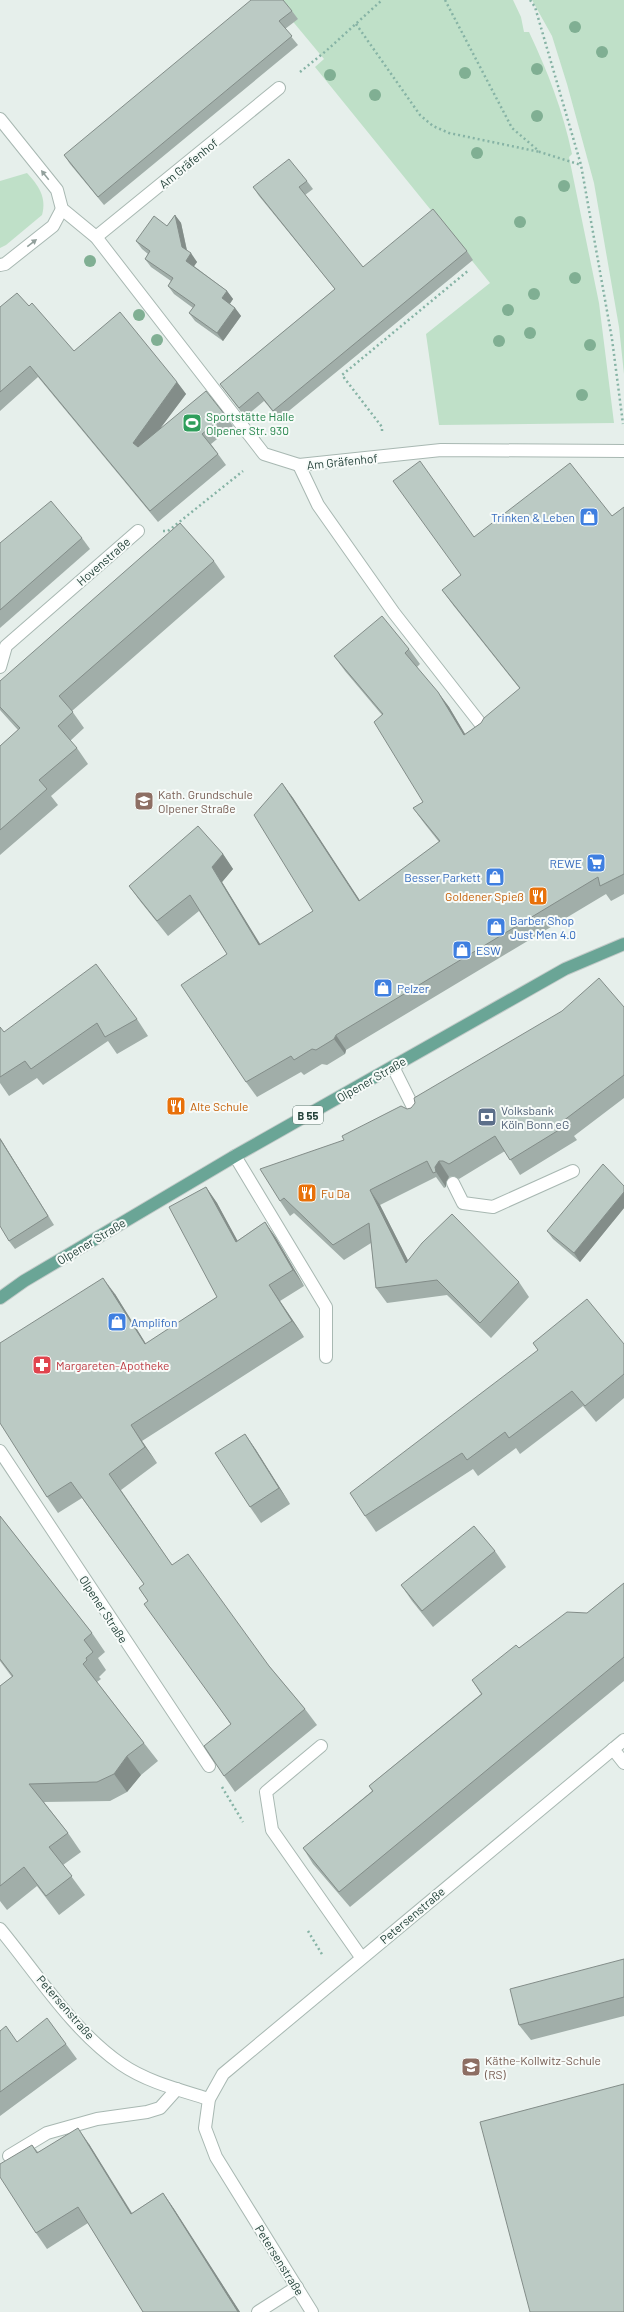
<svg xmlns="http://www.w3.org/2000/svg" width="624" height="2312" font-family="Barlow,sans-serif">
<rect width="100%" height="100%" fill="#e6efeb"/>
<g fill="#bfe0c8">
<path d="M275,0H513L521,17L524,32H529C548,72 563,111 572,154L569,157L599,303L614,423L439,425L426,334L490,283L315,67L324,59Z"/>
<polygon points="532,0 624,0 624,374 619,327 594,183 567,84 552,36"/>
<path d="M27,173C38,185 47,197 42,215L6,245L0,248V181Z"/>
</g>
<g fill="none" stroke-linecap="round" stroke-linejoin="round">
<g stroke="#a8b8b2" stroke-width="14">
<g id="minor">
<polyline points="0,119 57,190 62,209 96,237 264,454 299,465 441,450 624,451"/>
<polyline points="96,237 279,88"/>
<polyline points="0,265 5,264 53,226 62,209"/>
<polyline points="299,465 318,505 394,613 487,732"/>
<polyline points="0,667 6,646 138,531"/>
<polyline points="393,1067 418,1117"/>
<polyline points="235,1156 326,1307 326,1357"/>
<polyline points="453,1183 463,1203 493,1207 573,1171"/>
<polyline points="0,1451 209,1766"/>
<polyline points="321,1746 266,1792 272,1830 361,1957"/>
<polyline points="613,1749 624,1763"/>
<path d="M0,1929C38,1975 72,2030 121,2064C147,2082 180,2090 209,2099"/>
<polyline points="9,2156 47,2133 97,2119 147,2112 160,2108 177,2089"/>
<polyline points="258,2312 297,2287"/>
<polyline points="312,2312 216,2157 205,2128 209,2099 223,2074 624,1740"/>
</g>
</g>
<g stroke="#c2cac8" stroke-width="14">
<polyline id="major" points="0,1298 24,1281 235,1156 565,969 624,944"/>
</g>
<g stroke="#86b3a5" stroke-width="2.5" stroke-dasharray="2 3" stroke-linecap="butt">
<polyline points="445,0 512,128 540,152 581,165"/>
<polyline points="530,0 535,7 581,165 612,339 623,424"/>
<polyline points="356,24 420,115 433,126 449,133 540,152"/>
<polyline points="300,72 326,51 382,0"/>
<polyline points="382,431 382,427 342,375 469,270"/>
<polyline points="163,531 168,531 243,471"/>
<polyline points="222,1787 243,1822"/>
<polyline points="308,1931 323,1956"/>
</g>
<use href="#minor" stroke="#fff" stroke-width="12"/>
<use href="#major" stroke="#6aa596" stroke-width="12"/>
</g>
<g fill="#80af93">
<circle cx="575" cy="27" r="6"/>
<circle cx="602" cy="52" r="6"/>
<circle cx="537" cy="69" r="6"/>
<circle cx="465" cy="73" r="6"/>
<circle cx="330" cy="75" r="6"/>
<circle cx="375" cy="95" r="6"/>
<circle cx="537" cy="116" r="6"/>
<circle cx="477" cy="153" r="6"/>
<circle cx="564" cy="186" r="6"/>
<circle cx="520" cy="222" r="6"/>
<circle cx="90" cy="261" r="6"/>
<circle cx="575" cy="278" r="6"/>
<circle cx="534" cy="294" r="6"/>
<circle cx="508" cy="310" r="6"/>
<circle cx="139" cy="315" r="6"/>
<circle cx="530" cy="333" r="6"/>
<circle cx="157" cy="340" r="6"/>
<circle cx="499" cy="341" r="6"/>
<circle cx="590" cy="345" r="6"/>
<circle cx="582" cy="395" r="6"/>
</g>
<g fill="#a1aea9">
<polygon points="292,11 298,19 285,29 298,45 104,205 70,164 64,155"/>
<polygon points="307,181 313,189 305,195 363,267 467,251 473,260 279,419 264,401 245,417 220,384 335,289 259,196 253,187"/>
<polygon points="175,215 181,223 187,250 197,262 194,266 227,291 233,299 230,304 235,308 241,316 223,341 195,321 189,313 193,308 174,294 168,286 171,281 151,267 145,259 148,254 142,249 136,241 167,226"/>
<polygon points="29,306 74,351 177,382 186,394 159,430 225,415 233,426 211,444 218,454 226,465 158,522 38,377 0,411 0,307"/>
<polygon points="624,507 624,894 611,901 606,894 346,1050 345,1054 327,1065 322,1064 304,1075 301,1072 257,1097 246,1082 227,954 199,911 168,936 140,901 129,886 223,854 233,869 222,882 260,945 313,911 282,783 293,798 360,901 439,842 424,823 413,808 423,802 382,715 345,671 334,656 409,649 420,664 417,667 449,707 465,734 481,723 520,689 453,605 442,590 461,575 474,537 612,516"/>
<polygon points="82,538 90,549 0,628 0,543"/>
<polygon points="214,561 225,577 72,711 84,728 70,741 77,748 88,764 51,796 58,805 0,855 0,746 18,730 0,710 0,681"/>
<polygon points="624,1007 624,1098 574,1136 577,1140 520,1175 505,1151 459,1179 454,1176 449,1177 446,1182 446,1187 444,1188 436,1177 380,1205 408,1261 519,1282 529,1297 491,1338 447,1295 387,1303 376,1288 371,1243 344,1260 294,1213 290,1216 280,1201 344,1140 407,1109 411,1108"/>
<polygon points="137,1019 148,1036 117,1054 108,1041 43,1085 37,1078 9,1096 0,1083 0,1027 4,1032"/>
<polygon points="0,1138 54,1225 15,1249 9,1241"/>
<polygon points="624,1186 624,1208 580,1262 553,1239 547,1231"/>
<polygon points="206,1187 217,1203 237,1241 265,1222 276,1238 304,1286 280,1301 304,1337 142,1441 157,1463 121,1490 172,1565 269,1666 305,1709 317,1725 235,1792 224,1776 231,1725 139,1588 144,1584 82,1498 58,1513 47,1497 115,1294 146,1344 217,1297"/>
<polygon points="533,1343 624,1344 624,1398 596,1422 583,1406 520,1454 516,1448 478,1476 473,1469 376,1532 365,1516 538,1350"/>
<polygon points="245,1434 256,1450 290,1504 261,1523 250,1507"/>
<polygon points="0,1516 92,1633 105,1652 98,1658 106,1670 99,1677 101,1679 97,1682 144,1743 158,1761 141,1775 127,1792 110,1801 44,1802 68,1833 81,1852 63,1865 85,1895 59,1915 37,1886 7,1910 0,1901 0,1686 12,1677 0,1661"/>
<polygon points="495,1551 506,1567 433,1627 412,1601 401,1585"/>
<polygon points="624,1583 624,1681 350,1907 313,1864 303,1848 372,1791 369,1786 481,1694 472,1680 519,1648 587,1613"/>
<polygon points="624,1959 624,2016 531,2040 519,2025"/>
<polygon points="0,2031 17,2042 66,2044 77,2059 0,2116"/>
<polygon points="89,2144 132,2213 163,2193 174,2209 240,2312 143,2312 88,2223 47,2249 36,2233 32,2145 38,2152"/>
</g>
<g fill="#838d89">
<polygon points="175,215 181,223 188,256 182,247"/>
<polygon points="191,253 197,262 192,269 186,261"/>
<polygon points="227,291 233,299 228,306 222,298"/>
<polygon points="235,308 241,316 223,341 217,333"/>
<polygon points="177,382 186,394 141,454 133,443"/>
<polygon points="438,692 449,707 474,749 464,735"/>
<polygon points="282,783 293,798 370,916 359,901"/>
<polygon points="223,854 233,869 222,882 270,960 259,945 212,867"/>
<polygon points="336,1035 346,1050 345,1054 334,1039"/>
<polygon points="0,1138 54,1225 0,1139"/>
<polygon points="439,1161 449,1177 446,1182 446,1187 436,1172 435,1167"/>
<polygon points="206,1187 217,1203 247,1258 236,1242"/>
<polygon points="370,1190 380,1205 417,1278 406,1263"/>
<polygon points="624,1192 624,1208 580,1262 574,1253"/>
<polygon points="265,1222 276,1238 304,1286 293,1270"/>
<polygon points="103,1278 115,1294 156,1360 145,1344"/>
<polygon points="269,1285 280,1301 304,1337 292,1321"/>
<polygon points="131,1425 142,1441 157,1463 145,1447"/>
<polygon points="245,1434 256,1450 290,1504 279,1488"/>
<polygon points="127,1756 141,1775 127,1792 114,1774"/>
<polygon points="78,2128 89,2144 142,2230 131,2214"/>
<polygon points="163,2193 174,2209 240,2312 238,2312"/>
</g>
<g fill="#bbcac4" stroke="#838d89">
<polygon points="251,0 283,0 292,11 279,21 292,36 98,197 64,155"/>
<polygon points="289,159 307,181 299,187 363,267 433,209 467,251 273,411 258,392 239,408 220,384 335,289 253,187"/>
<polygon points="175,215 182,247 191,253 186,261 227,291 222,298 235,308 217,333 189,313 195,305 168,286 173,278 145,259 150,251 136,241 154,216 167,226"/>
<polygon points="17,293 29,306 32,303 74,351 120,312 177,382 133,443 138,447 206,391 225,415 202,434 218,454 150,511 30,366 0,392 0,307"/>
<polygon points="420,461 474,537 570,463 612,516 624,507 624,874 600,886 598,877 336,1035 334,1039 316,1050 312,1049 294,1060 291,1056 246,1082 181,985 227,954 190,895 157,921 129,886 198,826 223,854 212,867 259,945 313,911 254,815 282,783 359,901 440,841 413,808 423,802 374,722 383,714 334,656 382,616 409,649 405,653 438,692 464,735 481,723 484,718 520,688 442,590 461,575 393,481"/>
<polygon points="51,501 82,538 0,610 0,543"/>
<polygon points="180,523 214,561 59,696 73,712 58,726 77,748 39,780 47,789 0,830 0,746 20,728 0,707 0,681"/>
<polygon points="96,964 137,1019 105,1037 97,1023 31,1069 25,1061 0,1077 0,1027 4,1032"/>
<polygon points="599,978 624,1007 624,1075 563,1121 567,1125 510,1160 495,1136 449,1164 443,1161 439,1161 435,1167 436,1172 433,1173 427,1161 370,1190 406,1263 422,1243 452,1214 519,1282 480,1323 437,1280 376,1288 369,1223 333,1245 284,1198 280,1201 260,1169 344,1140 342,1136 401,1106 407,1109 411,1108 415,1103 414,1098 562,1011"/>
<polygon points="0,1139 48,1216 9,1241 0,1226"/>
<polygon points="603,1164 624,1186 624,1192 574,1253 547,1231"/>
<polygon points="206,1187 236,1242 265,1222 293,1270 269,1285 292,1321 131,1425 145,1447 109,1474 172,1565 188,1554 269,1666 305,1709 224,1776 204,1746 231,1724 144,1604 148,1601 139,1588 144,1584 71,1482 47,1497 0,1423 0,1343 103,1278 145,1344 217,1297 169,1207"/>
<polygon points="587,1299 624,1344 624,1374 585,1406 572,1391 509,1438 505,1432 467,1460 462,1453 365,1516 350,1493 538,1350 533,1343"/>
<polygon points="245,1434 279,1488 250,1507 215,1453"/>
<polygon points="0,1516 92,1633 84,1640 93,1652 86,1658 87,1660 83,1664 144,1743 127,1756 114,1774 97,1782 29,1784 68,1833 49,1847 72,1876 46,1896 24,1867 0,1886 0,1686 13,1676 0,1659"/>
<polygon points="474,1526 495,1551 422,1611 401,1585"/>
<polygon points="624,1583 624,1657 339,1892 303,1848 373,1791 369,1786 482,1694 472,1680 516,1645 519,1648 567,1612 587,1613"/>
<polygon points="624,1959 624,1997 519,2025 510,1989"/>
<polygon points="47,2018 66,2044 0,2092 0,2031 6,2026 17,2042"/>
<polygon points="624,2084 624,2312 530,2312 480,2122"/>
<polygon points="78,2128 131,2214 163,2193 238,2312 143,2312 78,2207 36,2233 0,2177 0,2164 32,2145 37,2153"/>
</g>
<defs><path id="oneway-solid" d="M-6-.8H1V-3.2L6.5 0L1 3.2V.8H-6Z"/></defs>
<g fill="#92a09c">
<use href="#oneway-solid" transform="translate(45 175) rotate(-129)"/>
<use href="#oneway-solid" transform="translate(32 243) rotate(-38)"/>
</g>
<defs>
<g id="stadium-square" transform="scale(1)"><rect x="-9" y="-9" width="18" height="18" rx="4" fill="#2e9e5b" stroke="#f7fbf9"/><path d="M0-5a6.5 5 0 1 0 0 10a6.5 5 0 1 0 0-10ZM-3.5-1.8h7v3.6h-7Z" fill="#fff"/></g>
<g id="shop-square" transform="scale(1)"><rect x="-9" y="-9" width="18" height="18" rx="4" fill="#3f7fe0" stroke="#f7fbf9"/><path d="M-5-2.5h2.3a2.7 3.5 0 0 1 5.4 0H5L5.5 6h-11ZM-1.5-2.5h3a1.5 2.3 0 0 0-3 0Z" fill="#fff"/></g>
<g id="school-square" transform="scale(1)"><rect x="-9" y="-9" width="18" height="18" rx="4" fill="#8d6e63" stroke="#f7fbf9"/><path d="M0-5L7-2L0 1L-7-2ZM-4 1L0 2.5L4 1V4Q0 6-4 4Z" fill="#fff"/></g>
<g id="supermarket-square" transform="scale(1)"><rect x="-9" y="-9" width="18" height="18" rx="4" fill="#3f7fe0" stroke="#f7fbf9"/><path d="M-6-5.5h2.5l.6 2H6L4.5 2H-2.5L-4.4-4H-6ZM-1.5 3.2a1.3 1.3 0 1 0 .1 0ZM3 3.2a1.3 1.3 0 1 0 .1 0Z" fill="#fff"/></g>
<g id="restaurant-square" transform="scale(1)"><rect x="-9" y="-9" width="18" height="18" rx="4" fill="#e8710a" stroke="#f7fbf9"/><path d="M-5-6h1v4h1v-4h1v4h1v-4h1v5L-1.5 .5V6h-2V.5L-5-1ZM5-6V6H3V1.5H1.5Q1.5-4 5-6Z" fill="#fff"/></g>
<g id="bank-square" transform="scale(1)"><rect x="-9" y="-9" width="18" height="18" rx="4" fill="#5c6f8a" stroke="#f7fbf9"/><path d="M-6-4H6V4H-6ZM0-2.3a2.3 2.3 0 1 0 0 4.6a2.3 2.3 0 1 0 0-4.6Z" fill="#fff"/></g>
<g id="pharmacy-square" transform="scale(1)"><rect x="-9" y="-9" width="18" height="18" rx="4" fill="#e0444e" stroke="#f7fbf9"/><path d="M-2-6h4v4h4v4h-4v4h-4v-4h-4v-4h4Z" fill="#fff"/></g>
</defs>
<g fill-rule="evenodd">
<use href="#stadium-square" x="192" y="423"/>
<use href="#shop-square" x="589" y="517"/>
<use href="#school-square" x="144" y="801"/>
<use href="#supermarket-square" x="596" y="863"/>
<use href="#shop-square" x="495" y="877"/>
<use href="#restaurant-square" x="538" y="896"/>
<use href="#shop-square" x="496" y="927"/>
<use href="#shop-square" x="462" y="950"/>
<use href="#shop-square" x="383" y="988"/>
<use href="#restaurant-square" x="176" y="1106"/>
<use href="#bank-square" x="487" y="1117"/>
<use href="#restaurant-square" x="307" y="1193"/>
<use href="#shop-square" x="117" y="1322"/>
<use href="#pharmacy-square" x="42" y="1365"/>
<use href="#school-square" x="471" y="2067"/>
</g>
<g text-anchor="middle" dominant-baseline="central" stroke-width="4" stroke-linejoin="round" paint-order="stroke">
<rect fill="#f7fbf9" stroke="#637a73" stroke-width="1" x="293" y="1106" width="30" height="18" rx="3"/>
<g font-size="11" font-weight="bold" fill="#24423a">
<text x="308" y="1115">B 55</text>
</g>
<g font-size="12" fill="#24423a" stroke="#f7fbf9">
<text transform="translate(188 163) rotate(-39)">Am Gräfenhof</text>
<text transform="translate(342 461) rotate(-6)">Am Gräfenhof</text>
<text transform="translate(103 561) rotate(-41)">Hovenstraße</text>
<text transform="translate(371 1079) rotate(-30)">Olpener Straße</text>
<text transform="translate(91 1241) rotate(-31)">Olpener Straße</text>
<text transform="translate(104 1609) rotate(57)">Olpener Straße</text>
<text transform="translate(412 1915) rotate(-40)">Petersenstraße</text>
<text transform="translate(66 2007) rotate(49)">Petersenstraße</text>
<text transform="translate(280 2260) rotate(58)">Petersenstraße</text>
</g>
<g font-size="12" fill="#27864d" stroke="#f7fbf9" text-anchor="start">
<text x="206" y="416">Sportstätte Halle<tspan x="206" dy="14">Olpener Str. 930</tspan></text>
</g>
<g font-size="12" fill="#366cbe" stroke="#f7fbf9" text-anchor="start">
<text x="575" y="517" text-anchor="end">Trinken &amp; Leben</text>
<text x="582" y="863" text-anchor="end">REWE</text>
<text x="481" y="877" text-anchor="end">Besser Parkett</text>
<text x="510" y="920">Barber Shop<tspan x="510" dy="14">Just Men 4.0</tspan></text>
<text x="476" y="950">ESW</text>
<text x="397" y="988">Pelzer</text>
<text x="131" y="1322">Amplifon</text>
</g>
<g font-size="12" fill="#785e54" stroke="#f7fbf9" text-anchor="start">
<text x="158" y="794">Kath. Grundschule<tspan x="158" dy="14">Olpener Straße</tspan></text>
<text x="485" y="2060">Käthe-Kollwitz-Schule<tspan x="485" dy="14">(RS)</tspan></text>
</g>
<g font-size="12" fill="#c56008" stroke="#f7fbf9" text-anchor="start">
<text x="524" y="896" text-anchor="end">Goldener Spieß</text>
<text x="190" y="1106">Alte Schule</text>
<text x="321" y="1193">Fu Da</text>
</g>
<g font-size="12" fill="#4e5e75" stroke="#f7fbf9" text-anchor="start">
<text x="501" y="1110">Volksbank<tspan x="501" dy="14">Köln Bonn eG</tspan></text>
</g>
<g font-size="12" fill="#be3a42" stroke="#f7fbf9" text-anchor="start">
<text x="56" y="1365">Margareten-Apotheke</text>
</g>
</g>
</svg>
